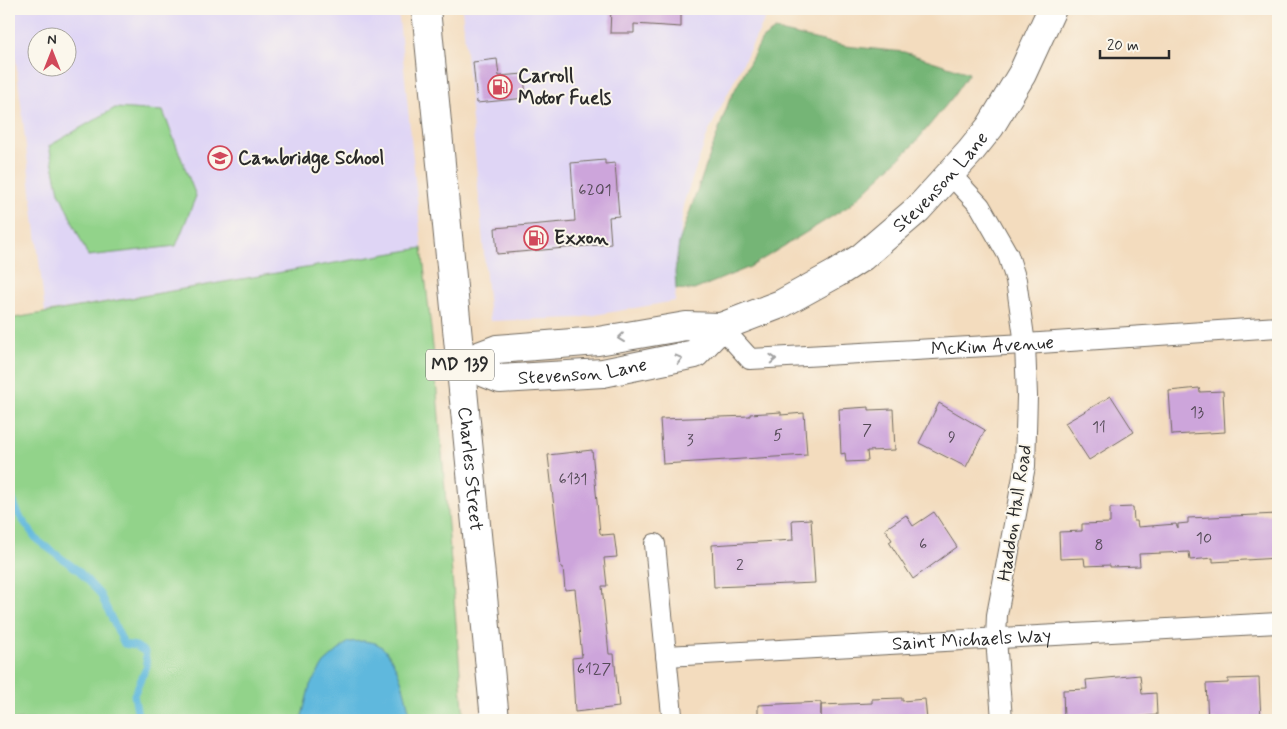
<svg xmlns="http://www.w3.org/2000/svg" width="1287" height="729" font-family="Mynerve,sans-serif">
<rect width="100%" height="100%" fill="#fbf7ec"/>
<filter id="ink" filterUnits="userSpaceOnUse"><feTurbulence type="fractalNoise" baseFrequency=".02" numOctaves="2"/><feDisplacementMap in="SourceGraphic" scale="10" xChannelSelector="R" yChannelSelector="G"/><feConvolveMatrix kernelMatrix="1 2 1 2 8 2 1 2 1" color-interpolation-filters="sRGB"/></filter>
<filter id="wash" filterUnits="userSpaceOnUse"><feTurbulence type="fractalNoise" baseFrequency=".0096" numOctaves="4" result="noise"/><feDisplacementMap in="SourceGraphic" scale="20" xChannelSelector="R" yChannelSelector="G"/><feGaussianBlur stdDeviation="1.12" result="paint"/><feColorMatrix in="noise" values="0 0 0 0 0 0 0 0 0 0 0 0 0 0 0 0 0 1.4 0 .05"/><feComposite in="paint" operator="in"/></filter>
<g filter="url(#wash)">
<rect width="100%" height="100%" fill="#f3dcbe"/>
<g fill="#dfd5f5" fill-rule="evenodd">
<path d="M10,9H398L422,248L45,312ZM38,38H68V68H38Z"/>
<polygon points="462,9 770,9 708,133 683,205 675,301 578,318 490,321"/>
</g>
<g fill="#92d38a" stroke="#5e7f5a">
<polygon points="115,108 163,111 196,196 176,246 88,256 59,192 49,146"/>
<polygon points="422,248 434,356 464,720 9,720 9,319"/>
</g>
<polygon fill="#75b576" stroke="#507050" points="775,30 845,46 904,52 969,73 952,98 914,144 849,206 750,267 694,290 676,289 675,272 679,242 729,101 762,39"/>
<path fill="#5fb8dd" stroke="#457284" d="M364,641C369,642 375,642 379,645C397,656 408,699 410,720H301L310,685L324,663L348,642Z"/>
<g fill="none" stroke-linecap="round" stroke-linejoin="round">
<polyline stroke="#5fb8dd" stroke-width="7" points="9,490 19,515 37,540 79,571 100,594 124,644 136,646 145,652 147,666 134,695 139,720"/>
</g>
<g id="blocks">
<g fill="#cda5db">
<polygon points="611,9 681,9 681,27 634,24 634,33 610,33"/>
<polygon points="497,59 499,76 524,74 526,98 477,103 473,62"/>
<polygon points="605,160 605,164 615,163 619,216 609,217 611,244 497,254 495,228 575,221 571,163"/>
<polygon points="1199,388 1200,392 1223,391 1225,432 1172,435 1169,391"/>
<polygon points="1111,396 1134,432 1089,460 1065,423"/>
<polygon points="939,403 985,430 966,467 919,443"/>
<polygon points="869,407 869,410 893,409 895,450 867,451 868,461 846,462 845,453 841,454 839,409"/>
<polygon points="781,412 781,415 804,413 807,455 663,464 660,419 750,416 750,414"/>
<polygon points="592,450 600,533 603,535 614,534 617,557 604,558 607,586 602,586 609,654 614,654 619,707 575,712 572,658 582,657 575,589 565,590 563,567 561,568 548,455"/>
<polygon points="1133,507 1134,521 1137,521 1138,527 1176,524 1178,528 1178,524 1188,523 1188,518 1278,514 1278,558 1213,562 1213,558 1190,560 1189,552 1139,554 1140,566 1110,567 1110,565 1085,566 1084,558 1060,559 1059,532 1082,531 1082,524 1110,523 1110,508"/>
<polygon points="934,512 957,547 913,579 889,542 892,540 885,529 906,515 913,526"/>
<polygon points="811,519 815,583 714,587 712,545 793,540 792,520"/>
<polygon points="1140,675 1142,694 1156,693 1157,715 1114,720 1087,720 1087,717 1064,718 1063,690 1087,689 1086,680"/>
<polygon points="1259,678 1261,720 1208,720 1206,684 1228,683 1228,679"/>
<polygon points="902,698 902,701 925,699 927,720 821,720 821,705 872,703 872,699"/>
<polygon points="821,702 821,720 758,720 758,705"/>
</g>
</g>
</g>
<g filter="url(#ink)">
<use href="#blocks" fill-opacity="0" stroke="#71695e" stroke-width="1"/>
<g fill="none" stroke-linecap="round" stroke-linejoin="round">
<g stroke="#71695e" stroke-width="22">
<g id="street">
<polyline points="951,175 980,206 1008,255 1016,280 1025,344 1027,396 1025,466 997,615 996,638 1002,720"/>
<path id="s1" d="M721,327L750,359L1025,344L1278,327"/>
<polyline points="655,544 672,715"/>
<path id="s2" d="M666,656L1278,623"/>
</g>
</g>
<g stroke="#71695e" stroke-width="30">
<g id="secondary">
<path id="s3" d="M460,363L497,349L598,341L686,326L721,327L781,304L837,273L862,257L918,209L970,152L990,127L1022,74L1052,9"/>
<path id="s4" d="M460,363L500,379L603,373L695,354L721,327"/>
</g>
</g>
<g stroke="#71695e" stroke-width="30">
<g id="primary">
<path id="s5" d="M426,9L495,720"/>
</g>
</g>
<use href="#street" stroke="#fff" stroke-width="20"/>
<use href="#secondary" stroke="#fff" stroke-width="28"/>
<use href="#primary" stroke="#fff" stroke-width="28"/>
</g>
<defs><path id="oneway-chevron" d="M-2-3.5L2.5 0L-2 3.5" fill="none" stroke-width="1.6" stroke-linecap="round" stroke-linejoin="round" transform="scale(1.25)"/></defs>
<g stroke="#a0a0a0">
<use href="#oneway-chevron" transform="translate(621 338) rotate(173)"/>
<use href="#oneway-chevron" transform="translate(679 359) rotate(-15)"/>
<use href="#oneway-chevron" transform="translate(773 359) rotate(-2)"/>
</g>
</g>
<defs>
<g id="fuel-ring" transform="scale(1.25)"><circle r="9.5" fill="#fbf7ec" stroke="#d1495b" stroke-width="1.5"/><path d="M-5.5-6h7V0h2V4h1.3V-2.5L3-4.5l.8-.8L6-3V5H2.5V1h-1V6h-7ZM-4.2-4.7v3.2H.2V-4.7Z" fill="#d1495b"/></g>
<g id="school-ring" transform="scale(1.25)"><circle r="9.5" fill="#fbf7ec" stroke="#d1495b" stroke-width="1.5"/><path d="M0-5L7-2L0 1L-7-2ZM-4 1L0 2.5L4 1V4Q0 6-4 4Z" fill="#d1495b"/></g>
</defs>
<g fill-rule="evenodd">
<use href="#fuel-ring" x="500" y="87"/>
<use href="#school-ring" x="220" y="158"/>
<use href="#fuel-ring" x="536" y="238"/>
</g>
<g text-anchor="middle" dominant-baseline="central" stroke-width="4" stroke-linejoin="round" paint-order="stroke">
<g font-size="16" fill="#544a57">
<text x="595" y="190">6201</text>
<text x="1197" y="412">13</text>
<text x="1099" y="427">11</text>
<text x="867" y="430">7</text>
<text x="778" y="435">5</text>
<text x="952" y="437">9</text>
<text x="690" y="440">3</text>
<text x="573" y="479">6131</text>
<text x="1204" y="538">10</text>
<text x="923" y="544">6</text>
<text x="1099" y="545">8</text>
<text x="740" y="565">2</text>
<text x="594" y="669">6127</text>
</g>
<rect fill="#fbf7ec" stroke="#696865" stroke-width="1" x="426" y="349.5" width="68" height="31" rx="4"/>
<g font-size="18" font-weight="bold" fill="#2b2b2b">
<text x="460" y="365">MD 139</text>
</g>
<g font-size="19" font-weight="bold" fill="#2b2b2b" stroke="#fbf7ec" text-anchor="start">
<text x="518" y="76">Carroll<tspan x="518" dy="22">Motor Fuels</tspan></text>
<text x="238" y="158">Cambridge School</text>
<text x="554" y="238">Exxon</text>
</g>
<g font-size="19" fill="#2b2b2b" stroke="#fbf7ec">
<text stroke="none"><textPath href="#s3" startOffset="532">Stevenson Lane</textPath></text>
<text stroke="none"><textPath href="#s1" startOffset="286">McKim Avenue</textPath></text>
<text stroke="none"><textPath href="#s4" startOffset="126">Stevenson Lane</textPath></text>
<text stroke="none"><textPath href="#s5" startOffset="462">Charles Street</textPath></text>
<text transform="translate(1015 513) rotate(-81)">Haddon Hall Road</text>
<text stroke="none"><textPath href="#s2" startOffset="306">Saint Michaels Way</textPath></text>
</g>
</g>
<rect width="1287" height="729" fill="none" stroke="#fbf7ec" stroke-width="30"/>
<g transform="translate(52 52)"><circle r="24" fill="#fbf7ec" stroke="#a8a59f"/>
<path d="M0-4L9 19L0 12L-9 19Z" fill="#d1495b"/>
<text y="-8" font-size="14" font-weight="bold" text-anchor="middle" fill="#2b2b2b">N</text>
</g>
<path d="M1100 50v8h69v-8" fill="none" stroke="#2b2b2b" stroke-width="2.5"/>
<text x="1107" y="50" font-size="15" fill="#2b2b2b" stroke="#fbf7ec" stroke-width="4" paint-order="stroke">20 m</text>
</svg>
